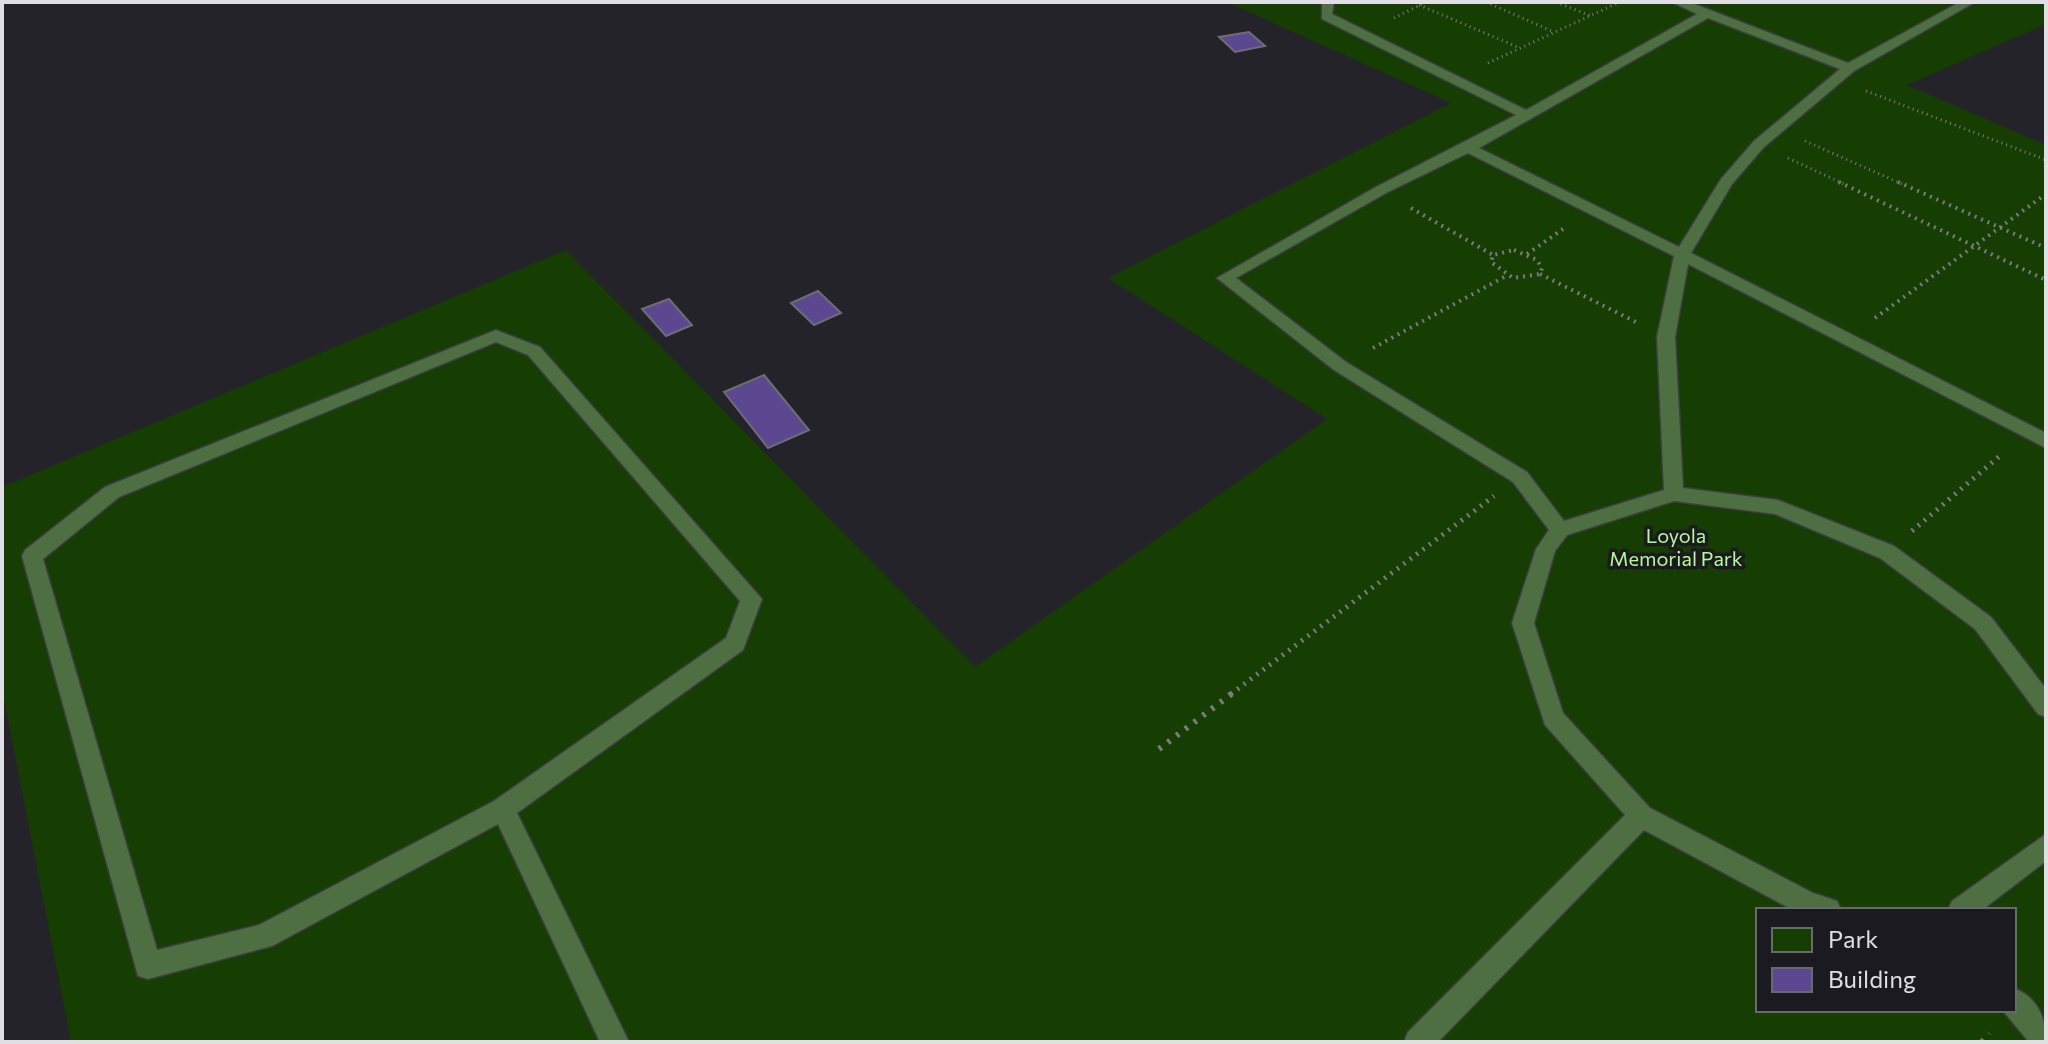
<svg xmlns="http://www.w3.org/2000/svg" width="2048" height="1044" font-family="Commissioner,sans-serif">
<rect width="100%" height="100%" fill="#25232a"/>
<path fill="#163d02" fill-rule="evenodd" d="M2046,2V24L1907,85L2046,145V1042H71L2,689V487L566,250L975,667L1327,419L1108,278L1451,103L1229,3ZM1758,910H2014V1010H1758Z"/>
<g fill="#5c4890" stroke="#6e6d74" stroke-width="2">
<polygon points="1249,32 1265,46 1235,52 1219,37"/>
<polygon points="818,291 841,313 814,325 791,303"/>
<polygon points="669,299 692,325 666,336 642,309"/>
<polygon points="764,375 809,430 768,448 724,392"/>
</g>
<g fill="none" stroke-linecap="round" stroke-linejoin="round">
<g stroke="#3f3d44" stroke-width="3">
<g id="lane">
<path d="M1322,2H1334L1332,14L1526,110L1697,14L1672,2H1689L1848,63L1960,2H1975L1854,71L1764,147L1732,184L1691,253L2046,433V448L1688,264L1675,337L1683,488L1778,500L1894,546L1991,617L2046,689V717L2038,714L1975,629L1880,558L1775,514L1674,501L1567,535L1555,551L1534,623L1563,713L1650,808L1813,893L1837,901L1841,910H1793L1644,830L1438,1042H1404L1408,1032L1625,815L1545,725L1512,623L1536,549L1549,530L1513,482L1334,370L1217,278L1376,187L1516,115L1322,19ZM1708,18L1840,69L1754,141L1721,179L1679,247L1479,148ZM1468,153L1674,256L1657,337L1664,490L1564,521L1527,472L1346,362L1236,278L1386,193Z"/>
<path d="M496,330L540,347L762,599L743,650L517,813L629,1042H600L498,824L272,946L148,979L138,976L22,556L25,550L105,487ZM496,342L528,355L740,601L726,638L494,801L259,925L157,950L43,559L119,497Z"/>
<polygon points="2046,834 2046,861 1982,910 1948,910 1952,901"/>
<path d="M2014,988C2038,998 2046,1018 2046,1042H2029L2004,1012L2014,1010Z"/>
</g>
</g>
<g stroke="#7b7a80" stroke-width="3" stroke-dasharray="1 4" stroke-linecap="butt">
<polyline points="1486,2 1554,32"/>
<polyline points="1556,2 1591,16"/>
<polyline points="1419,5 1520,48"/>
<polyline points="1394,18 1426,2"/>
<polyline points="1488,63 1620,2"/>
<polyline points="1866,91 2046,160"/>
<polyline points="1805,141 1902,184"/>
<polyline points="1788,158 1844,184"/>
</g>
<g stroke="#7b7a80" stroke-width="4" stroke-dasharray="2 5" stroke-linecap="butt">
<polyline points="1839,182 2046,280"/>
<polyline points="1898,182 2046,248"/>
<polyline points="1411,208 1493,255"/>
<polygon points="1514,250 1537,260 1542,268 1540,274 1513,278 1491,262 1493,255"/>
<polyline points="1527,254 1563,229"/>
<polyline points="1540,274 1636,322"/>
<polyline points="1875,318 2046,194"/>
<polyline points="1373,348 1506,276"/>
</g>
<g stroke="#7b7a80" stroke-width="5" stroke-dasharray="2 6" stroke-linecap="butt">
<polyline points="1912,531 2002,454"/>
<polyline points="1231,694 1494,496"/>
</g>
<g stroke="#7b7a80" stroke-width="6" stroke-dasharray="3 8" stroke-linecap="butt">
<polyline points="1159,749 1234,692"/>
<polyline points="1982,1042 1989,1033"/>
</g>
<use href="#lane" fill="#4e6f42" fill-rule="evenodd"/>
</g>
<g text-anchor="middle" dominant-baseline="central" stroke-width="7" stroke-linejoin="round" paint-order="stroke">
<g font-size="20" fill="#b4fa99" stroke="#1b1a20">
<text x="1676" y="535">Loyola<tspan x="1676" dy="23">Memorial Park</tspan></text>
</g>
</g>
<rect width="2048" height="1044" fill="none" stroke="#e0e0e4" stroke-width="8"/>
<rect x="1756" y="908" width="260" height="104" fill="#1b1a20" stroke="#6a696e" stroke-width="2"/>
<rect x="1772" y="928" width="40" height="24" fill="#163d02" stroke="#6a696e" stroke-width="2"/>
<text x="1828" y="948" font-size="24" fill="#e0e0e4">Park</text>
<rect x="1772" y="968" width="40" height="24" fill="#5c4890" stroke="#6a696e" stroke-width="2"/>
<text x="1828" y="988" font-size="24" fill="#e0e0e4">Building</text>
</svg>
